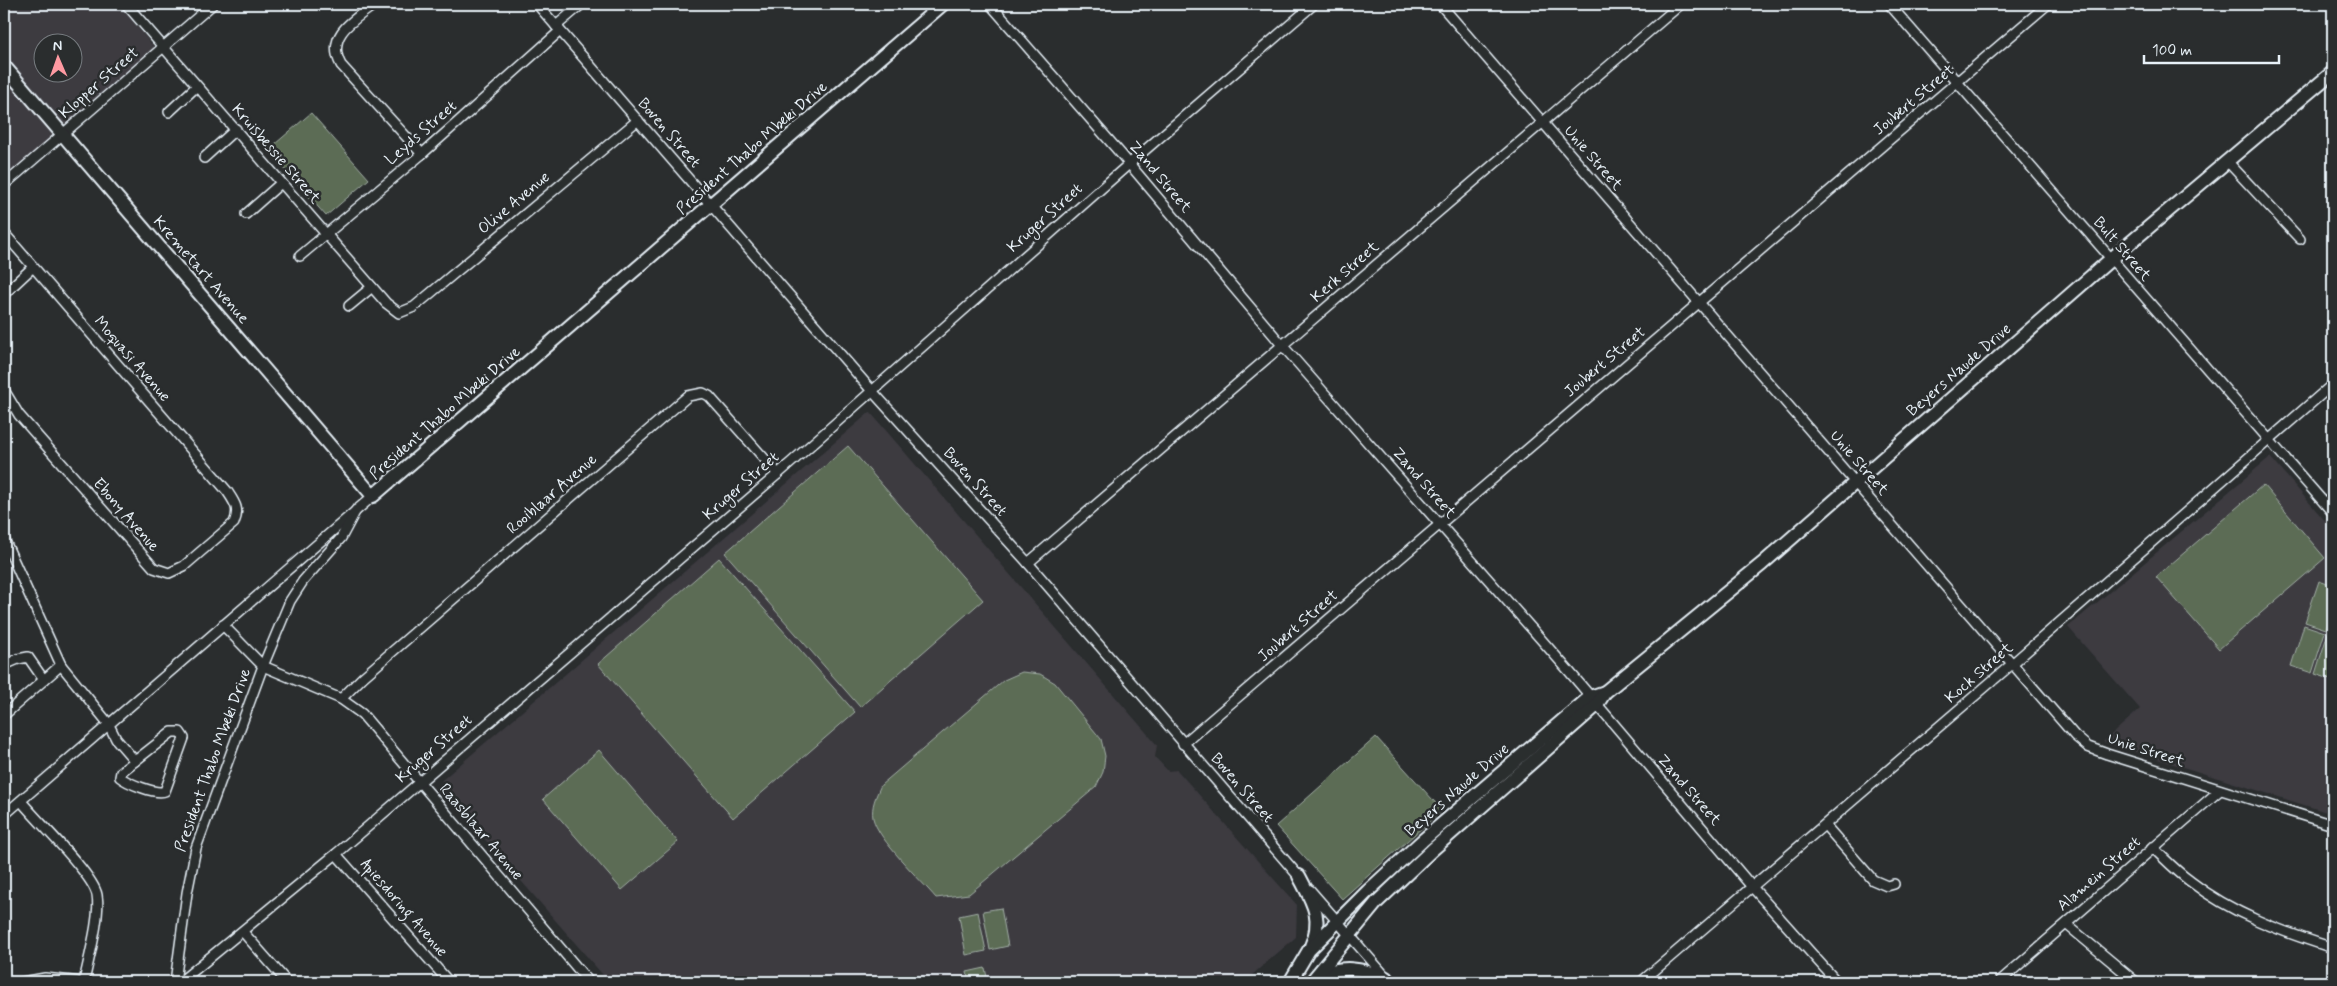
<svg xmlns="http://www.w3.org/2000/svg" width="2337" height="986" font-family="Mynerve,sans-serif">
<rect width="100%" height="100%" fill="#2a2d2e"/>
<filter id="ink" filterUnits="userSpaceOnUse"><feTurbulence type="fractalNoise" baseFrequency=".02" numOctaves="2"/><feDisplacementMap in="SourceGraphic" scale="10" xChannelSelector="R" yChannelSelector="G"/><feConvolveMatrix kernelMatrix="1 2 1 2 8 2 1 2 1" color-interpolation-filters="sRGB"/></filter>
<g filter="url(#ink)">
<g fill="#3c3a40" fill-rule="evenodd">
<path d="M4,4H118L155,48L4,178ZM42,42H72V72H42Z"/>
<polygon points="870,412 1157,745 1155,757 1168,771 1177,770 1297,905 1296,937 1244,982 609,982 441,789 442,780"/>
<polygon points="2270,457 2333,530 2333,814 2103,742 2140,709 2068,627"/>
</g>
<g fill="#5b6c55" stroke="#a2aea6">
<polygon points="311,113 369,179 326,216 268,150"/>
<polygon points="848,446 983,600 860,707 725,553"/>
<polygon points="2263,485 2325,558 2219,649 2156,577"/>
<polygon points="719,558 855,712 733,818 598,664"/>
<polygon points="2319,581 2333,586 2333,609 2326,629 2305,622"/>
<polygon points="2304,625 2325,632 2312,673 2291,666"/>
<polygon points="2328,633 2333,635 2333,680 2315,674"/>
<path d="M1022,672L1040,674L1055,683L1101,739L1105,756L1103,772L1096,787L969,894L936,898C920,879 878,840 873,818C871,806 876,796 881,785L1004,680Z"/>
<polygon points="1376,737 1442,810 1342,899 1276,826"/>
<polygon points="599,750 678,842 622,890 543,799"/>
<polygon points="1001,908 1008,946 990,950 983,911"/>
<polygon points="978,912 986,951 966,955 959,916"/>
<polygon points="985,968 988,982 969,982 967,972"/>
</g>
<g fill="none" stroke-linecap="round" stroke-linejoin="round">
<g stroke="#e8f1f8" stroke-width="12">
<g id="street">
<polyline points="126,4 386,303 399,313 414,307 638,120"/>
<path d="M375,4C354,20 325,35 341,65L422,154"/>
<polyline points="537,4 873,392 1028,563 1302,880"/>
<polyline points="990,4 1121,154 1282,345 1568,670 1753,888 1837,982"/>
<polyline points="1440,4 2075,736 2088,747 2107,754 2333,825"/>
<polyline points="1889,4 2333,513"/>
<polyline points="556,26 582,4"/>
<polyline points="169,112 197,86"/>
<polyline points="204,158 236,129"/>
<polyline points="2227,161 2300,239"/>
<polyline points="4,185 213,4"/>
<polyline points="246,214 281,183"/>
<path d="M4,233L227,491C235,503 240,509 234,523L184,566L169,573L154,568L19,415L4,390"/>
<polyline points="300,256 422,154 560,31"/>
<polyline points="4,294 33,267"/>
<polyline points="349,306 372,287"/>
<polyline points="4,539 61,665 108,723 116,739 135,761"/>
<polyline points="1028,563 1681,4"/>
<polyline points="223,625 263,666 341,699 362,714 589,982"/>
<polyline points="4,665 18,659 28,657 44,680"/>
<polyline points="341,699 363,677 688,396 703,393 709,396 778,474"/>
<polyline points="4,715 61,665"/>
<path d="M172,732H180L184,738L165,791C157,795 127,783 120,777L121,772Z"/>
<polyline points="1183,744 2048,4"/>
<path d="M21,801C37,821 93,874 97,895C101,916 88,961 84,982"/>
<polyline points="4,815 373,496"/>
<polyline points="1825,825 1873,880 1887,886 1894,884"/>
<path d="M2152,847C2165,859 2176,871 2190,881C2232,914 2283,932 2333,948"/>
<polyline points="336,854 449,982"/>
<polyline points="1310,890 1385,976"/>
<polyline points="2066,924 2136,982"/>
<polyline points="243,932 287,982"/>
<polyline points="23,982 45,978 81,982"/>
<polyline points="175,982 187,893 196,848 263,666 290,601 303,581 341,538 356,510"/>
<polyline points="180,982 336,854 778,474 1129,164 1314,4"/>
<polyline points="1641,982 2012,664 2333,384"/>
<polyline points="1999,982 2220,790"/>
</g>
</g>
<g stroke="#e8f1f8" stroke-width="16">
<g id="secondary">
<polyline points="4,66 373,496 943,4"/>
<path d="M1299,876C1312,901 1324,918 1311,946"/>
<path d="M1317,976C1342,965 1361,968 1386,978"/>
<polyline points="1290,982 1309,950 1368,891 1422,841 1590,697 1605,692"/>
<polyline points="1311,982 1377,902 1432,850 1596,706 1605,692 1762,564 2111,259 2333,72"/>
</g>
</g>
<use href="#street" stroke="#2a2d2e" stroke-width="9"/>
<use href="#secondary" stroke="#2a2d2e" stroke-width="12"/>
</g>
</g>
<g text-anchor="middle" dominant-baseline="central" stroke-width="5" stroke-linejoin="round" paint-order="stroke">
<g font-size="16" fill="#e8f1f8" stroke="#2a2d2e">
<text transform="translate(99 83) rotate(-41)">Klopper Street</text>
<text transform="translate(1914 100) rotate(-40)">Joubert Street</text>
<text transform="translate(421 133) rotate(-41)">Leyds Street</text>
<text transform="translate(669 133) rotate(49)">Boven Street</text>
<text transform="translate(752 148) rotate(-41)">President Thabo Mbeki Drive</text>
<text transform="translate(276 154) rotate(49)">Kruisbessie Street</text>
<text transform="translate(1593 158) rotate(49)">Unie Street</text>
<text transform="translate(1160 177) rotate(50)">Zand Street</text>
<text transform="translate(514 203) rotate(-40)">Olive Avenue</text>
<text transform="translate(1045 218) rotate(-42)">Kruger Street</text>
<text transform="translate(2122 249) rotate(49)">Bult Street</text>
<text transform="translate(201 270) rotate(49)">Kremetart Avenue</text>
<text transform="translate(1345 272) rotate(-41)">Kerk Street</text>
<text transform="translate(132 359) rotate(49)">Moquasi Avenue</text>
<text transform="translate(1605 362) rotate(-40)">Joubert Street</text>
<text transform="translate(1959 370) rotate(-41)">Beyers Naude Drive</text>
<text transform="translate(445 413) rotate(-41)">President Thabo Mbeki Drive</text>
<text transform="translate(1859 463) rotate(49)">Unie Street</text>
<text transform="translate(975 482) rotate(48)">Boven Street</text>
<text transform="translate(1424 483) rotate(49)">Zand Street</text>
<text transform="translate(741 486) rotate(-41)">Kruger Street</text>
<text transform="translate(552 494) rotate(-41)">Rooiblaar Avenue</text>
<text transform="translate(126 515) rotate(49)">Ebony Avenue</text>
<text transform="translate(1298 626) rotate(-41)">Joubert Street</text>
<text transform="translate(1979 673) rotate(-41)">Kock Street</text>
<text transform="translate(434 749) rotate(-41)">Kruger Street</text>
<text transform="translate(2146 750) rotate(18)">Unie Street</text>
<text transform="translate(213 760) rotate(-70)">President Thabo Mbeki Drive</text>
<text transform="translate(1242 788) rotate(49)">Boven Street</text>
<text transform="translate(1457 790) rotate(-41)">Beyers Naude Drive</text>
<text transform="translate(1689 790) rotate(49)">Zand Street</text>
<text transform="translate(481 832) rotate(50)">Raasblaar Avenue</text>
<text transform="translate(2099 874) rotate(-41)">Alamein Street</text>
<text transform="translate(404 908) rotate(49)">Apiesdoring Avenue</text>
</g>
</g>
<rect width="2337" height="986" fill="none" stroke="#2a2d2e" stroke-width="20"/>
<rect x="10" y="10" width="2317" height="966" fill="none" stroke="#e8f1f8" stroke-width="2" filter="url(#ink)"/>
<g transform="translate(58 58) rotate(358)"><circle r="24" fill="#2a2d2e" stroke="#767b7f"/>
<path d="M0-4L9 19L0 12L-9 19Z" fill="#ff9aa2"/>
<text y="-8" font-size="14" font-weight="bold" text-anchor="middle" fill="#e8f1f8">N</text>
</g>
<path d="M2144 55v8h135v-8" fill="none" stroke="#e8f1f8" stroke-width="2.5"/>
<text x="2152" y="55" font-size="15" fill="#e8f1f8" stroke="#2a2d2e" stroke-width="4" paint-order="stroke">100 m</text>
</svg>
